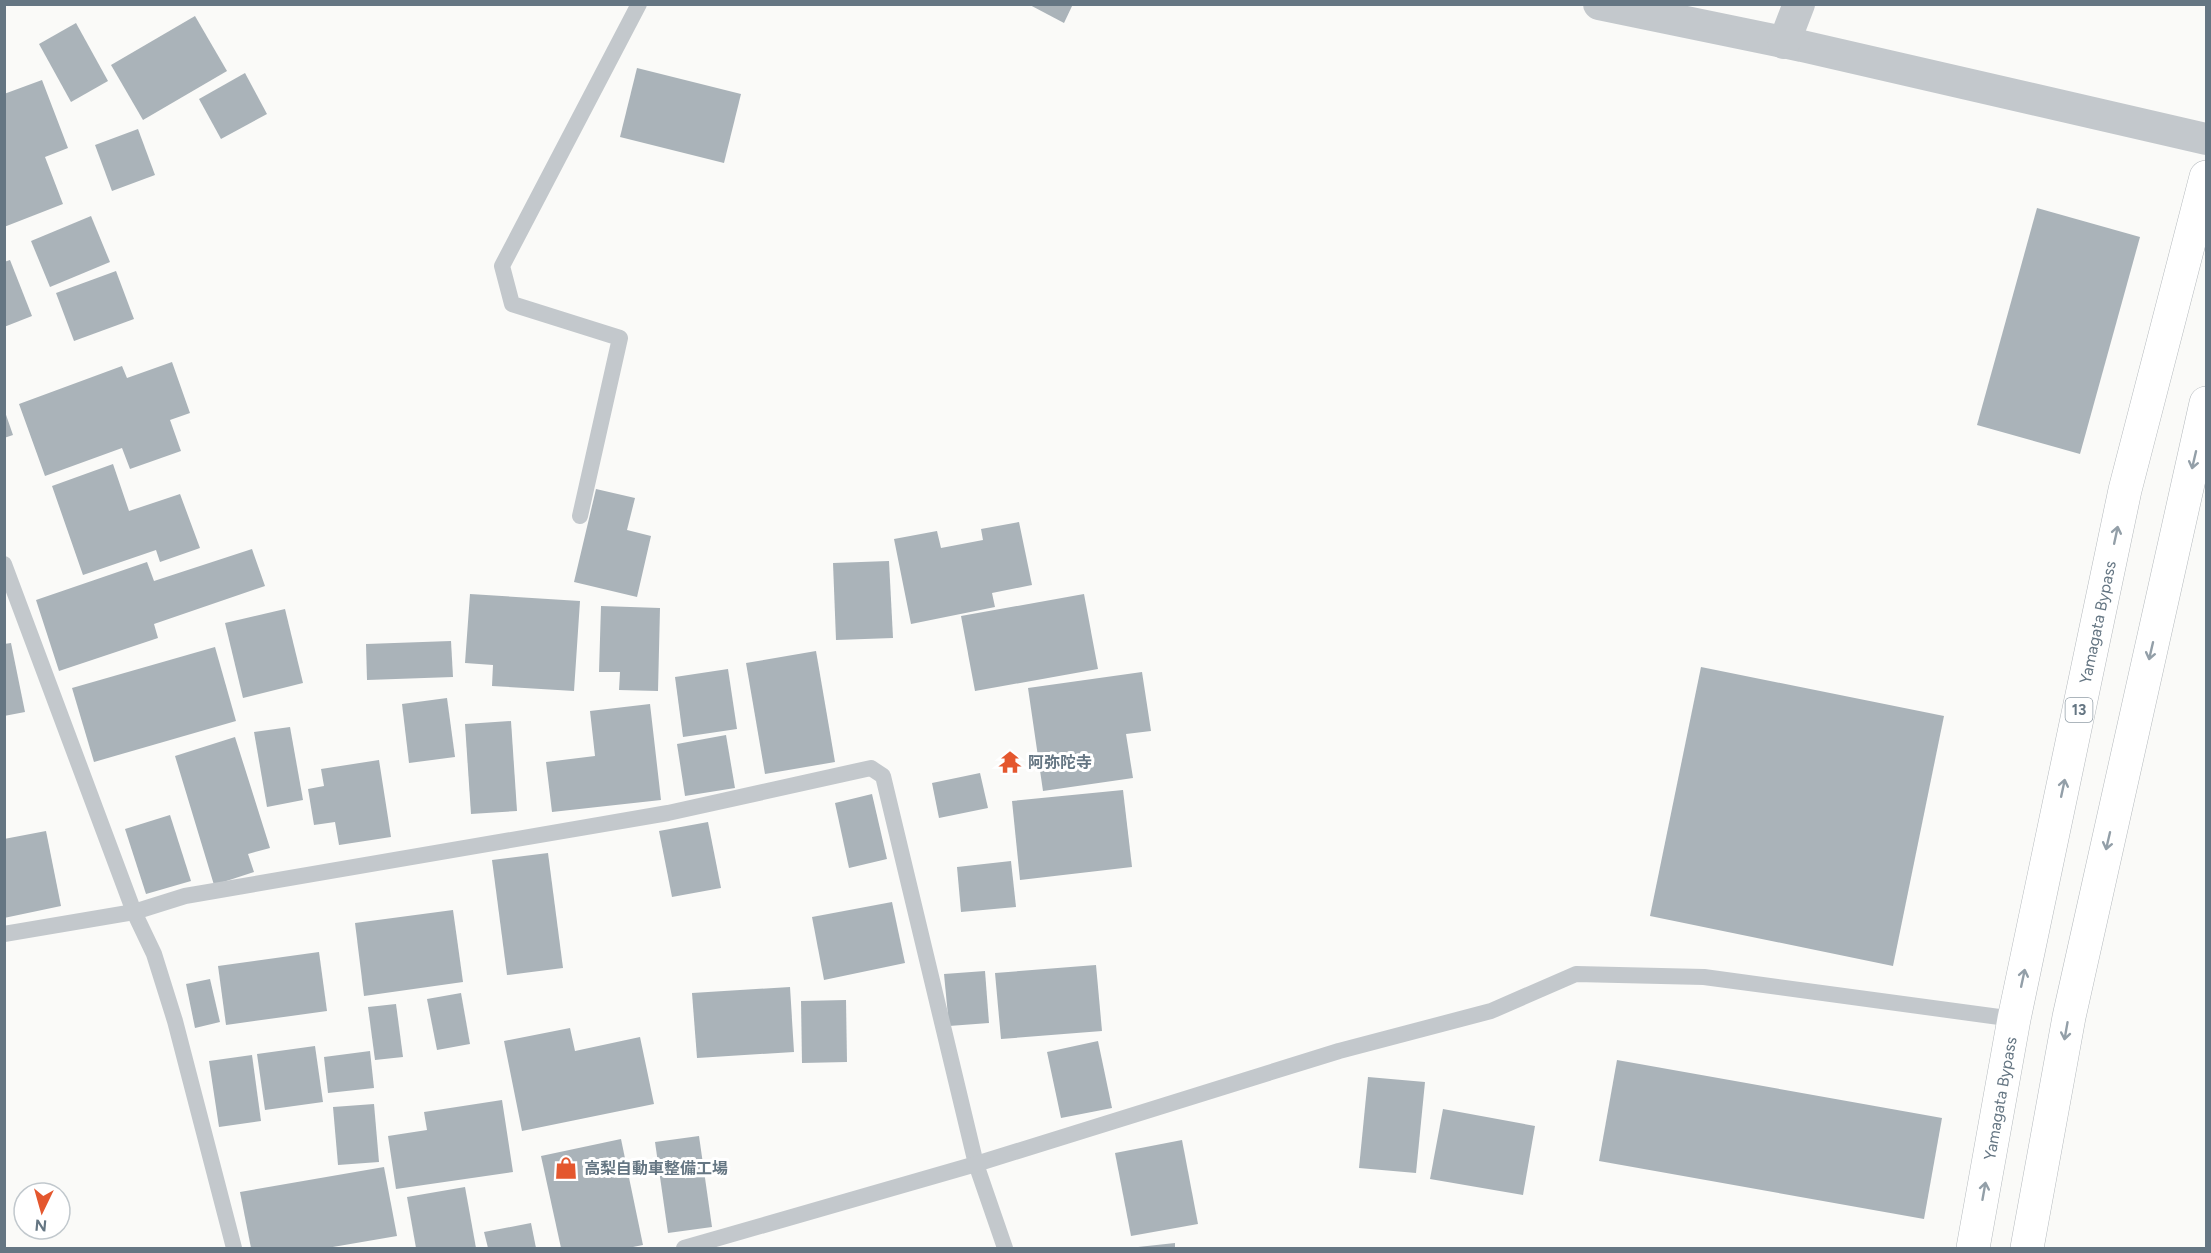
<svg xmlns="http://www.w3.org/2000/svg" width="2211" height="1253" font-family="Figtree,'Noto Sans JP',sans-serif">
<rect width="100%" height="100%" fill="#fafaf8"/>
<g fill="#aab3b9">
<polygon points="1028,4 1073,4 1064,23"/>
<polygon points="195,16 227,71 143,120 111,65"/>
<polygon points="76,23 108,81 71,102 39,44"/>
<polygon points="637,68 741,94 724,163 620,137"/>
<polygon points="245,73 267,114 221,139 199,99"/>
<polygon points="42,80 68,148 45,157 63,204 4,227 4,94"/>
<polygon points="138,129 155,175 112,191 95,145"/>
<polygon points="2037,208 2140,237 2080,454 1977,425"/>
<polygon points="91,216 110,262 50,287 31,241"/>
<polygon points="10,260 32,316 4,327 4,262"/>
<polygon points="116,271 134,319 74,341 56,293"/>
<polygon points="172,362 190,413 170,420 181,451 130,469 122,448 45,476 19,404 122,366 127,378"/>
<polygon points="4,409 13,435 4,438"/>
<polygon points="113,464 129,511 180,494 200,548 160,562 156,550 83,575 52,486"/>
<polygon points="596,489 635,498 627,530 651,536 637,597 574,582"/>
<polygon points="1019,522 1032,585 992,593 995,607 911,624 894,539 937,531 941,548 983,540 981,529"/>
<polygon points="252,549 265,586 154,624 158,638 59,671 36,600 147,562 154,581"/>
<polygon points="889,561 893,638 836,640 833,563"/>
<polygon points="470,594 580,601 574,691 492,686 493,665 465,663"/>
<polygon points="1084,594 1098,669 975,691 961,616"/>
<polygon points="601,606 660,608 658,691 619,690 620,672 599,672"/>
<polygon points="285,609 303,683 243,698 225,623"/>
<polygon points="451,641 453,677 367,680 366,644"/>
<polygon points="11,643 25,712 4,716 4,644"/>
<polygon points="215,647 236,721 94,762 72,688"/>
<polygon points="816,651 835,762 765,774 746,663"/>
<polygon points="1701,667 1944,716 1893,966 1650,916"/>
<polygon points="728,669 737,729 683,737 675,677"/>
<polygon points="1142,672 1151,731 1126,734 1133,778 1043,791 1028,688"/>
<polygon points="447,698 455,757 409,763 402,704"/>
<polygon points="650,704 661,800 552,812 546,762 595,756 590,711"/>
<polygon points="511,721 517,811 471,814 465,724"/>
<polygon points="290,727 303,800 267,807 254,732"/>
<polygon points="726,735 735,788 685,796 677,744"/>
<polygon points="235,737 270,848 248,854 254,872 214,885 175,756"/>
<polygon points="379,760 391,837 339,845 335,822 314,825 308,789 324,786 321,769"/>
<polygon points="980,773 988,808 939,818 932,783"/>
<polygon points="1123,790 1132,867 1020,880 1012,801"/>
<polygon points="872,794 887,859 849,868 835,803"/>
<polygon points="170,815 191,881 146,894 125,829"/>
<polygon points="708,822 721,888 672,897 659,831"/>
<polygon points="46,831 61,906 4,918 4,839"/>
<polygon points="548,853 563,968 507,975 492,860"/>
<polygon points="1011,861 1016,907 961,912 957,867"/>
<polygon points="892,902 905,963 824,980 812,917"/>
<polygon points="453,910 463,982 364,996 355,923"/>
<polygon points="319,952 327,1011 226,1025 218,966"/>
<polygon points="1096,965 1102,1031 1001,1039 995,973"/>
<polygon points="985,971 989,1023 949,1026 944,974"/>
<polygon points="210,979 220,1022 195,1028 186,984"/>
<polygon points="790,987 794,1052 697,1058 692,993"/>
<polygon points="461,993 470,1044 437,1050 427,999"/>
<polygon points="846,1000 847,1062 802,1063 801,1001"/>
<polygon points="396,1004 403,1057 375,1060 368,1007"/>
<polygon points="570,1028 575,1051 640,1037 654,1104 522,1131 504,1041"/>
<polygon points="1098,1041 1112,1108 1061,1118 1047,1052"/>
<polygon points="315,1046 323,1102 265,1110 257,1054"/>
<polygon points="370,1051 374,1088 328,1093 324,1057"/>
<polygon points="252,1055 261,1121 219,1127 209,1061"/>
<polygon points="1617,1060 1942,1118 1924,1219 1599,1161"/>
<polygon points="1368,1077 1425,1082 1416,1173 1359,1168"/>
<polygon points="502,1100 513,1172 396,1189 388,1136 427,1130 424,1112"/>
<polygon points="374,1104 379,1162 338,1165 333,1107"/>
<polygon points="1443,1109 1535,1126 1523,1195 1430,1179"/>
<polygon points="699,1136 712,1227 668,1233 655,1142"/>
<polygon points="621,1139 643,1245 628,1248 561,1248 541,1156"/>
<polygon points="1182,1140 1198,1224 1131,1236 1115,1153"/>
<polygon points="384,1167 397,1236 327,1248 251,1248 240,1192"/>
<polygon points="465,1187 476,1248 416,1248 407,1197"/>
<polygon points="531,1223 536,1248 488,1248 484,1232"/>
<polygon points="1175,1243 1175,1248 1138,1248 1138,1247"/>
</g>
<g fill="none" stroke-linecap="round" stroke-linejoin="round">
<g stroke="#b4b9bd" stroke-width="34">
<g id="highway">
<path id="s1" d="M1973,1248L2014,1019L2125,490L2206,177"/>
<polyline points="2027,1248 2069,1017 2206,403"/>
</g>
</g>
<g stroke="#c3c8cc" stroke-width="16">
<polyline points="580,516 620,338 512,304 502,266 639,4"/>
<polyline points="4,564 134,912 154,954 175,1021 234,1248"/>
<polyline points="4,934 134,912 185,896 668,813 871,768 883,776 976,1164 1005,1248"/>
<polyline points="684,1248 976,1164 1339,1051 1491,1011 1576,974 1704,977 2014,1019"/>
</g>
<g stroke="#c3c8cc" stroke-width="32">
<polyline points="1599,4 1802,46 2206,139"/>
<polyline points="1784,43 1799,4"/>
</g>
<use href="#highway" stroke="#fff" stroke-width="33"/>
</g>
<defs><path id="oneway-shaft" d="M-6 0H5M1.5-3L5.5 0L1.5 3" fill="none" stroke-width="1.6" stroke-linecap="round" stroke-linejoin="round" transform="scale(1.5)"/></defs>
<g stroke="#939fa8">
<use href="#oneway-shaft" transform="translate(2194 460) rotate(103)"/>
<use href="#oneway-shaft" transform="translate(2116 535) rotate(-78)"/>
<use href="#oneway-shaft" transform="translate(2151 651) rotate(103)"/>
<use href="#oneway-shaft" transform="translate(2063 788) rotate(-78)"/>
<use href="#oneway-shaft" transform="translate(2108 841) rotate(103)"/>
<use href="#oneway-shaft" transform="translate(2023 978) rotate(-78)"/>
<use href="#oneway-shaft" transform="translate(2066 1031) rotate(100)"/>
<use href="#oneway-shaft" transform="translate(1984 1191) rotate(-80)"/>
</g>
<defs>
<g id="temple-bare" transform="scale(1.8)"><path d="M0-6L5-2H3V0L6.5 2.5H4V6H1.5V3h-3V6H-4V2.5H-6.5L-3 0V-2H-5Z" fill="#e4572e" stroke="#fff" stroke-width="2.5" paint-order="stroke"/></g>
<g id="shop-bare" transform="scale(1.8)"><path d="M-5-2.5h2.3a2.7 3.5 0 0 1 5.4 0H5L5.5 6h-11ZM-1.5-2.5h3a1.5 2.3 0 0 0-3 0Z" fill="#e4572e" stroke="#fff" stroke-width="2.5" paint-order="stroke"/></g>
</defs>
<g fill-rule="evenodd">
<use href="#temple-bare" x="1010" y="762"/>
<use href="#shop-bare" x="566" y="1168"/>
</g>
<g text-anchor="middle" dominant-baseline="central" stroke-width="6" stroke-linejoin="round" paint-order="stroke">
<rect fill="#fff" stroke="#939fa8" stroke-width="1.5" x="2065.5" y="698" width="27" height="24" rx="4.5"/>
<g font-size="15" font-weight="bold" fill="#657683">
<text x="2079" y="710">13</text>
</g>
<g font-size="16" fill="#657683" stroke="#fff">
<text stroke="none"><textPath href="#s1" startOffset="638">Yamagata Bypass</textPath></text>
<text stroke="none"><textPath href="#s1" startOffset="152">Yamagata Bypass</textPath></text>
</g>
<g font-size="16" font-weight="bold" fill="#657683" stroke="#fff" text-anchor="start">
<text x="1028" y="762">阿弥陀寺</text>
<text x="584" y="1168">高梨自動車整備工場</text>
</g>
</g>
<rect width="2211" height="1253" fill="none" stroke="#657683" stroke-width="12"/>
<g transform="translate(42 1211) rotate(185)"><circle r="28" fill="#ffffff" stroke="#c1c8cd" stroke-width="1.5"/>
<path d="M0-4.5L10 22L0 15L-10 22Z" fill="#e4572e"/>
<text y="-9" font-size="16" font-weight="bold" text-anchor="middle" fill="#657683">N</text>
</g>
</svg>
